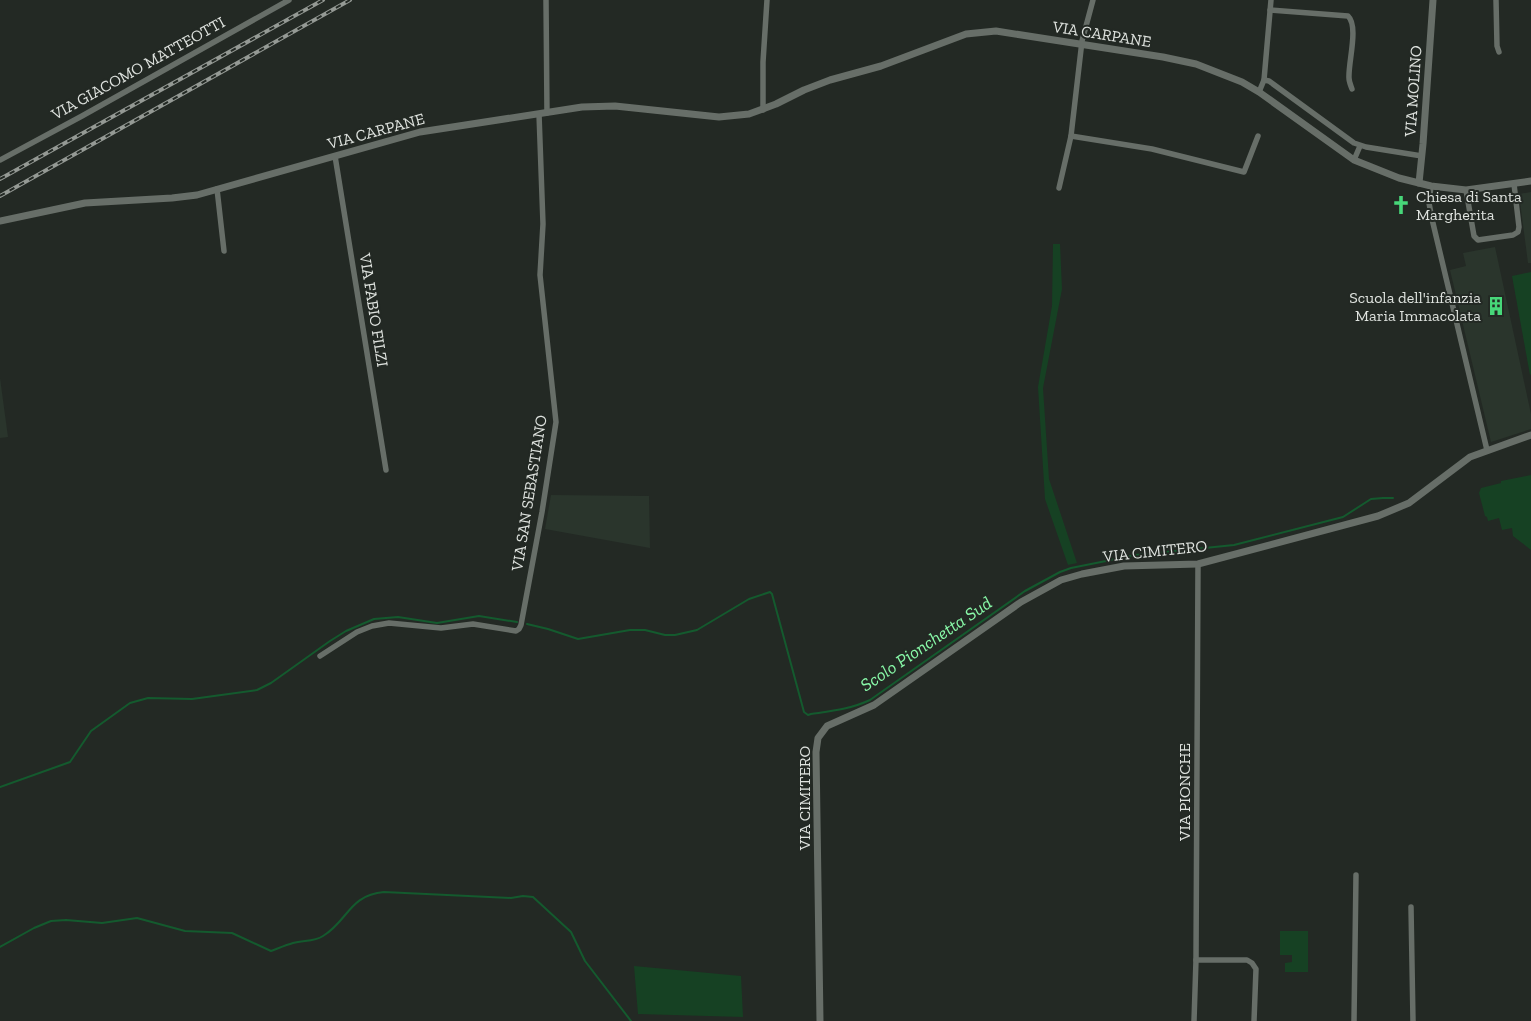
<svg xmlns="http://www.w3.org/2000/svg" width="1531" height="1021" font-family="'Zilla Slab',serif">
<rect width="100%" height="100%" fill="#232924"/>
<g fill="#2a352c">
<polygon points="1531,192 1531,263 1528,263 1519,194"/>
<polygon points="1495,247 1531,414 1531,429 1491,442 1450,270 1466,266 1463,253"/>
<polygon points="0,378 8,437 0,438"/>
<polygon points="551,495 649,496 650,548 545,529"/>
</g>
<g fill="#164123">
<polygon points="1053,244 1060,244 1062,289 1043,388 1049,479 1077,563 1068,565 1045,499 1038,387 1052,306"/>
<polygon points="1531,272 1531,374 1530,375 1512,276"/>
<polygon points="1531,475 1531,550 1513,536 1512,528 1502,530 1499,518 1488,521 1487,517 1485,516 1479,493 1481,488 1501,483 1501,481"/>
<polygon points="1280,931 1308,931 1308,972 1285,972 1285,963 1292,962 1292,955 1280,955"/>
<polygon points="634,966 741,976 743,1017 638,1014"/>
</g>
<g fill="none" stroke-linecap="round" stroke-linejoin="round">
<g stroke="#145a2e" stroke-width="2">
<path d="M527,624L548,629L578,639L630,630H645L665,635H675L697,630L749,599L770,592L772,594L804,712L808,715L811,714C831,711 851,709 870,700L1025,591L1060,572L1071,568L1136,555L1234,545L1343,517L1371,499L1383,498H1393"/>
<polyline points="0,787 70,762 91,731 130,703 148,698 192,699 257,690 271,683 330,641 346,631 374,619 398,617 437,623 479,616 517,622"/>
<path d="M0,947L34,928L51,921L66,920L102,923L137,918L185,931L232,933L271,951C279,948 286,945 293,943C304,940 314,942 323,936C348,921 349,895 384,892L511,898L523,896L533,897L571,932L585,961L631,1021"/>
</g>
<g stroke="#676e68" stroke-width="5.5">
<polyline points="546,0 547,113"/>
<polyline points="1496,0 1497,46 1499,52"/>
<path d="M1270,10L1348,16C1359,26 1348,63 1349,78C1349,82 1351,86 1352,89"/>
<polyline points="1264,80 1269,81 1354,143 1366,147 1422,156"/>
<polyline points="1259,92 1264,80 1271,0"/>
<polyline points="763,110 763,62 767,0"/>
<polyline points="1071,136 1152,149 1244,172 1258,136"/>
<polyline points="335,156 386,470"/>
<polyline points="0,160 82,116 289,0"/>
<polyline points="1354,160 1360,146"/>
<polyline points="1431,186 1429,203 1432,219 1487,450"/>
<polyline points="1059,188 1071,136 1082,41 1093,0"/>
<polyline points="217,189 224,251"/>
<polyline points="1466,190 1474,236 1478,240 1513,235 1518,232 1519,227 1514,184"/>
<polyline points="320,656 357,632 372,626 389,623 441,628 473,624 516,631 519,629 521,625 542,512 556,422 540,275 543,224 539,114"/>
<polyline points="1411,907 1413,1021"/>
<polyline points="1196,960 1247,960 1252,963 1256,969 1254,1021"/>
<polyline points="1194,1021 1196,960 1198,564"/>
<polyline points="1354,1021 1356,875"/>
</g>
<g stroke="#676e68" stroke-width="7">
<polyline points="1419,183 1423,144 1433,0"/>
<polyline points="0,221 85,203 172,198 197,195 420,132 582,107 615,106 719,117 749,114 776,104 804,90 830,80 881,66 966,34 996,31 1163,57 1196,64 1242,82 1259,92 1354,160 1399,178 1431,186 1466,190 1531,181"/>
<polyline points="820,1021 816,752 818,738 827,726 874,705 1021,602 1061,580 1082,574 1124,566 1198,564 1378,516 1409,503 1470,457 1531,435"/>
</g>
<g stroke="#949994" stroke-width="4">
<g id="rail">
<polyline points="0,179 323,0"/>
<polyline points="0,196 350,0"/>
</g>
</g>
<use href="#rail" stroke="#232924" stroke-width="2" stroke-dasharray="5.5" stroke-linecap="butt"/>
</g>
<defs>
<g id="church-bare" transform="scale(1.5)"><path d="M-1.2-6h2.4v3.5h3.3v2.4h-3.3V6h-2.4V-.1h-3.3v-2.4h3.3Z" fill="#47d779" stroke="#232924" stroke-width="2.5" paint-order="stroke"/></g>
<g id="building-bare" transform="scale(1.5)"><path d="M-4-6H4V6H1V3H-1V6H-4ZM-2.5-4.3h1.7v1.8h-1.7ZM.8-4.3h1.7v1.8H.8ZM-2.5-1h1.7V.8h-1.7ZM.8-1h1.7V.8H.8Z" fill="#47d779" stroke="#232924" stroke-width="2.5" paint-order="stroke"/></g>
</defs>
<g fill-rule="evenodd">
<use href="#church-bare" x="1401" y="205"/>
<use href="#building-bare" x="1496" y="306"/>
</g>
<g text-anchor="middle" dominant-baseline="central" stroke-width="4" stroke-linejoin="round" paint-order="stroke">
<g font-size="16" fill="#dfe3df" stroke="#232924">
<text transform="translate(1102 34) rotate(9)">VIA CARPANE</text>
<text transform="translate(138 68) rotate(-29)">VIA GIACOMO MATTEOTTI</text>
<text transform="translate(1413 91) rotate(-86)">VIA MOLINO</text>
<text transform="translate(376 131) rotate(-15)">VIA CARPANE</text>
<text transform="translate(374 310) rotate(81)">VIA FABIO FILZI</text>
<text transform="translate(529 493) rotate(-81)">VIA SAN SEBASTIANO</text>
<text transform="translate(1155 551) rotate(-6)">VIA CIMITERO</text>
<text transform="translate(1184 792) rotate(-90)">VIA PIONCHE</text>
<text transform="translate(804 798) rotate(-90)">VIA CIMITERO</text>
</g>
<g font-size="16" fill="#dfe3df" stroke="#232924" text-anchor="start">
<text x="1416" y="196">Chiesa di Santa<tspan x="1416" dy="18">Margherita</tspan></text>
<text x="1481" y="297" text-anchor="end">Scuola dell'infanzia<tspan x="1481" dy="18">Maria Immacolata</tspan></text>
</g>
<g font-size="18" font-style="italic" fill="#89faa9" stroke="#232924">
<text transform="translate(926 644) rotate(-34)">Scolo Pionchetta Sud</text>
</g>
</g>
</svg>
